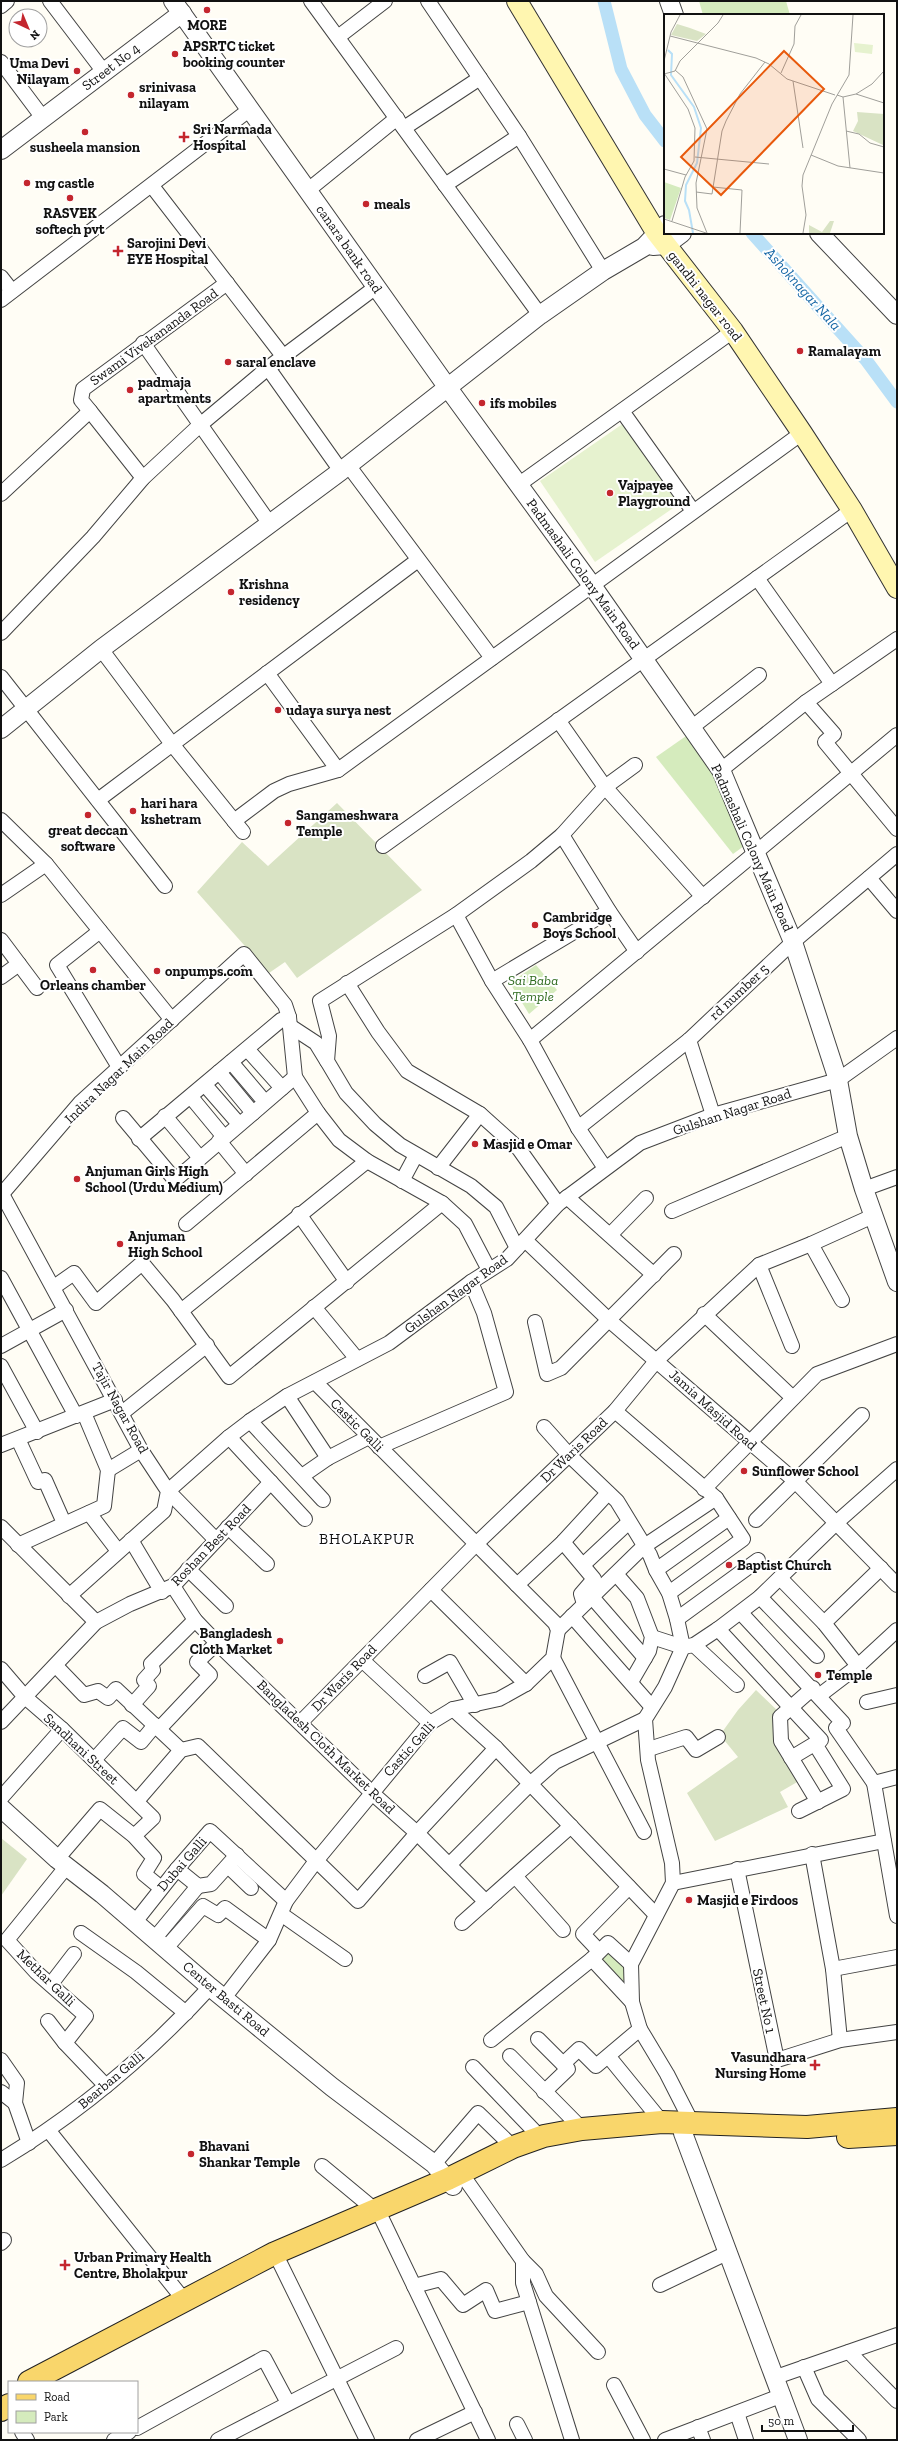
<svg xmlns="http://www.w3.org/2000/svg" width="898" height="2441" font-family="'Zilla Slab',serif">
<rect width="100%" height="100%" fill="#fffdf5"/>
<g fill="#d5ebbd">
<polygon points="699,1 786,1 790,15 703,15"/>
<polygon points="689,734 720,775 744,846 733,854 656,757"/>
<polygon points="536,965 557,990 529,1014 510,983"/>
<polygon points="609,1946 628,1966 624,1985 597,1957"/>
</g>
<g fill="#d9e3c4">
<polygon points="337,803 422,890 297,978 285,962 269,973 197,892 242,842 268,866"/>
<polygon points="756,1690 780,1713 799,1781 780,1792 788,1807 715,1841 687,1793 738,1757 720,1735 738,1710"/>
<polygon points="1,1838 27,1859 1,1896"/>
</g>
<polygon fill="#e6f2cf" points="624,423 679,504 595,562 540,481"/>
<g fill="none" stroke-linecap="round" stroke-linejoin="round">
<g stroke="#b9e0f7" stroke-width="13">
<polyline points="604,1 621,69 645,115 665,141"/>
<polyline points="752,233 866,360 897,402"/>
</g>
<g stroke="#444" stroke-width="16">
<g id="minor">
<polyline points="50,1 104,72"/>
<polyline points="311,1 540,315"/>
<polyline points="428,1 519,136 603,271"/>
<polyline points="1,6 7,1"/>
<polyline points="338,37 385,1"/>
<polyline points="1,62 43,118"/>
<polyline points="404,128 480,78"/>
<polyline points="445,185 519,136"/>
<polyline points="152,186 283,356"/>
<polyline points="307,191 397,118"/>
<polyline points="1,277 12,291"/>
<polyline points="1,300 249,110"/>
<polyline points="143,343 270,524"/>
<polyline points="268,368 341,471"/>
<polyline points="90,411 143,478"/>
<polyline points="622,411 693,511"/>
<polyline points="348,465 492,658"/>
<polyline points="518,485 733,331"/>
<polyline points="1,494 90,411 81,400 83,389 227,283"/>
<polyline points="757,578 832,684"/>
<polyline points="1,633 93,537 143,478 200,425 268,368 376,287"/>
<polyline points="101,649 172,744 243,832"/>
<polyline points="267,673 338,770 802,433"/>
<polyline points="1,677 165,886"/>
<polyline points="806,702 834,734 825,742 897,829"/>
<polyline points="558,720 605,787 703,897"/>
<polyline points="691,728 759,675"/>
<polyline points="721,770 806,702 897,639"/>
<polyline points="98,800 418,560"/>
<polyline points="1,820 46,864 172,1020"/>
<polyline points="234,821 274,791 289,784 338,770"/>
<polyline points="562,835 609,911 637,952"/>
<polyline points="383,846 852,510"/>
<polyline points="869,878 897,911"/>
<polyline points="1,895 46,864"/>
<polyline points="456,915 492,981 530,1040 578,1128 605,1168"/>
<polyline points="100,931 57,965 119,1067"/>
<polyline points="1,940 37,988"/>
<polyline points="1,977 19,964"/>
<polyline points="492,981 609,911"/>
<polyline points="347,983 378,1032 407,1071 480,1114 519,1149 558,1204"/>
<polyline points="290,1026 316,1043 327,1061"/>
<polyline points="530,1040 897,735"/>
<polyline points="689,1040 713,1115"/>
<polyline points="247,1049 282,1088"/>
<polyline points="231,1062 265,1102"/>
<polyline points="219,1072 253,1113"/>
<polyline points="205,1085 239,1124"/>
<polyline points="191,1097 224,1137"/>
<polyline points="165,1116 200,1158"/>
<polyline points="123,1118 175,1180 295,1077"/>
<polyline points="578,1128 689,1040 793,942 897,854"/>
<polyline points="139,1139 281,1020 289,1017"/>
<polyline points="219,1141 246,1174"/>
<polyline points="438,1168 480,1114"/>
<polyline points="402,1181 416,1155"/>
<polyline points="864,1189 897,1177"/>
<polyline points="2,1194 141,1450 168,1491 164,1511 69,1596"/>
<polyline points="1,1195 80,1103 244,954 285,1005 289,1017 295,1077 318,1113 339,1140 367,1161 442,1203 465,1224 489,1270"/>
<polyline points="567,1197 654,1275"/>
<polyline points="672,1211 848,1136"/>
<polyline points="299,1214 347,1282"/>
<polyline points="186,1224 318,1113"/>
<polyline points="610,1235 646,1198"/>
<polyline points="525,1240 610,1321 795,1481 897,1585"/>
<polyline points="811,1244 842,1300"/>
<polyline points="517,1248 496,1207 471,1186 400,1145 375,1124 346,1093 327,1061 329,1036 320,1001 456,915 531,861 562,835 605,787 635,765"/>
<polyline points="759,1265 792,1346"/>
<polyline points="1,1278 76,1416"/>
<polyline points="54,1287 74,1273 96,1303 142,1263 173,1300 229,1377 442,1203"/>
<polyline points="314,1307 357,1359"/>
<polyline points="181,1311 367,1161"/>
<polyline points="704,1314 793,1398"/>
<polyline points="535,1322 547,1374 561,1368 674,1254"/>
<polyline points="1,1346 66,1310"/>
<polyline points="1,1366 37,1432"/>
<polyline points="287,1396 328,1458"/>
<polyline points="615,1411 716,1498 743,1539 669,1593"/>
<polyline points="122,1413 207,1345"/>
<polyline points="250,1421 323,1500"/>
<polyline points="544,1427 569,1455 617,1501 650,1555 656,1570 669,1593 677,1619 683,1647 665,1687 645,1719 648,1760 672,1863 673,1883 631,1964 632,2002 640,2029 667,2074 692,2123"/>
<polyline points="229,1437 305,1519"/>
<polyline points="18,1439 38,1482 45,1480 64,1523"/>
<polyline points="1,1445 115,1400"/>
<polyline points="379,1447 506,1392 484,1313 471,1282"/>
<polyline points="108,1470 141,1450"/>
<polyline points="302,1476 328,1458 369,1437"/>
<polyline points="704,1489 817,1374 897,1344"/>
<polyline points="89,1513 118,1551"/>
<polyline points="756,1520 862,1415"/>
<polyline points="1,1527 96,1622"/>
<polyline points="228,1527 267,1564"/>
<polyline points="131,1540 162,1592"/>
<polyline points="216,1540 168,1491 229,1437 250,1421 287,1396 389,1343 471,1282 507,1259 558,1204 640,1143 713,1115 838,1080 897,1038"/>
<polyline points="563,1542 594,1579 581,1594 584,1604"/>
<polyline points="18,1545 104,1506 108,1470 84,1413"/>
<polyline points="583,1565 629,1522"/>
<polyline points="188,1569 226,1606"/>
<polyline points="656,1570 729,1518"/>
<polyline points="616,1574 637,1598 652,1637 649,1651 631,1682"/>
<polyline points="780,1578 824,1623 858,1666"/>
<polyline points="517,1585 563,1542 608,1493"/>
<polyline points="173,1586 195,1620 217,1643 372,1793 417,1833 486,1902"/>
<polyline points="431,1590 526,1684"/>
<polyline points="592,1597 645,1658"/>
<polyline points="760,1597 817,1656"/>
<polyline points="741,1613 843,1723 836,1728 874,1783"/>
<polyline points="572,1616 651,1706"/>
<polyline points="677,1619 758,1560"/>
<polyline points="824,1623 881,1568"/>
<polyline points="718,1629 821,1740 791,1758"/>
<polyline points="558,1630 643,1547 716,1498"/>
<polyline points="652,1637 683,1647 694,1645 718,1629 760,1597 836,1523 897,1469"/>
<polyline points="694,1645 737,1685"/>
<polyline points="553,1658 644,1832"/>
<polyline points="362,1660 430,1723"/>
<polyline points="56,1666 84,1695 98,1691 108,1698 116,1689 181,1750"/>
<polyline points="1,1669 25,1697 62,1729 153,1818 134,1836"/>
<polyline points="425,1676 450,1662 475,1705"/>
<polyline points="813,1688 780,1717 781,1741 818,1802"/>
<polyline points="820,1695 858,1666 897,1630"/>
<polyline points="867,1702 897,1695"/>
<polyline points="132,1705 149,1686 144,1680 153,1670 151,1664 195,1620"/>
<polyline points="453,1709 496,1748 656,1915"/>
<polyline points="1,1722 96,1622 130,1604 173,1586 271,1482"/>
<polyline points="301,1722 476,1544 615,1411 657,1360 759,1265 811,1244 873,1216"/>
<polyline points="159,1729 210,1675 197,1662 217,1643"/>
<polyline points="649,1749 686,1737 696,1750 718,1737"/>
<polyline points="94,1760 123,1728 141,1742 155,1725"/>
<polyline points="897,1777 874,1783 897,1916"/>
<polyline points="1,1798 62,1729"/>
<polyline points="137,1801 181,1750 198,1746 358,1901 417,1833 496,1748"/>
<polyline points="799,1811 843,1789 815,1744"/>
<polyline points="812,1854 833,1969 840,2040"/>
<polyline points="57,1859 100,1809 134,1836 154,1858 144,1874 161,1888"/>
<polyline points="449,1865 530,1784 555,1762 645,1719"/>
<polyline points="67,1866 7,1940 36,1972 86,2016 65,2043 106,2086"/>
<polyline points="228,1866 251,1888"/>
<polyline points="177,1869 198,1886 211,1884 237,1855"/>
<polyline points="737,1869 777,2060 840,2040 897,2032"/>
<polyline points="515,1876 563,1930"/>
<polyline points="673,1883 884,1841"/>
<polyline points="281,1914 345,1959"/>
<polyline points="135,1922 177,1869 210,1831 286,1901"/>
<polyline points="462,1923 571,1826"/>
<polyline points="81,1933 136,1972 186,2013"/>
<polyline points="155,1938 198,1886"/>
<polyline points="166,1948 203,1906 218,1915 225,1908 269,1940"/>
<polyline points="599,1951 583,1934 629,1887"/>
<polyline points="592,1959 632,2002"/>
<polyline points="833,1969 897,1957"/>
<polyline points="51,1984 74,1954"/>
<polyline points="224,1998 269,1940 286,1901 316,1861 430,1723 453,1709 499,1699 526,1684 553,1658 558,1630 555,1623 315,1382"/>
<polyline points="48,2021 65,2043"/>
<polyline points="538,2039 563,2064"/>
<polyline points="491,2040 592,1959 608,1943 631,1964"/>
<polyline points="510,2056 582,2129"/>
<polyline points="609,2057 662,2122"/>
<polyline points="1,2060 17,2083 15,2103 29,2143"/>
<polyline points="473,2067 540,2137"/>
<polyline points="1,2092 15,2103"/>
<polyline points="544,2092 568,2069 563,2064 579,2049 596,2066 640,2029"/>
<polyline points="49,2131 184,2300"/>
<path d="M1,2160C79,2113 149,2054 210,1987"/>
<polyline points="434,2164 478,2113 513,2147"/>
<polyline points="322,2166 375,2210"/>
<polyline points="466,2180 523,2261 523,2283 572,2440"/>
<polyline points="381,2217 488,2440"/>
<polyline points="1,2243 4,2240"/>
<polyline points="523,2261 536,2274 546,2296 598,2352"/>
<polyline points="280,2263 367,2440"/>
<polyline points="660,2285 729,2252"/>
<polyline points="414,2286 441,2279 463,2305 486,2290 495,2311 529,2302"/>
<polyline points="849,2352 897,2401"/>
<polyline points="804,2367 818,2399 859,2440"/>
<polyline points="776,2377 897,2335"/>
<polyline points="614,2385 643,2440"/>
<polyline points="737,2413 746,2440"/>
<polyline points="517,2424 525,2440"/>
<polyline points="698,2427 703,2440"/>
<polyline points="137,2428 264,2358 288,2403"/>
<polyline points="22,2432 27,2440"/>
<polyline points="114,2440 129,2432"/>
<polyline points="218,2440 396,2348"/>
<polyline points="417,2440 475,2412"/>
<polyline points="665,2440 783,2395"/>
</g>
</g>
<g stroke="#444" stroke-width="20">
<g id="tertiary">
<polyline points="173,1 448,388 591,584 721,770 793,942 838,1080 848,1136 864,1189 897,1282"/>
<polyline points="669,1 674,15"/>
<polyline points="1,150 182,13"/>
<polyline points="819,233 897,315"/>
<polyline points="653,246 666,245 682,233"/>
<polyline points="1,729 101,649 341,471 540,315 603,271 644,247 665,225"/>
<polyline points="1,1808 57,1859 102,1894 210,1987 332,2087 434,2164 453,2186"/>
<polyline points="683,2133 798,2440"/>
</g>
</g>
<g stroke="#333" stroke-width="22">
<polyline id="secondary" points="517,1 656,232 733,331 802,433 852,510 897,588"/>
</g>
<g stroke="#222" stroke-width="24">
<g id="primary">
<polyline points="848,2137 897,2134"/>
<polyline points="29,2382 275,2253 448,2179 513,2147 544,2136 582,2129 662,2122 807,2127 897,2119"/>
<polyline points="1,2410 9,2405"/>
</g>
</g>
<use href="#minor" stroke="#fff" stroke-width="14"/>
<use href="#tertiary" stroke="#fff" stroke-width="18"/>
<use href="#secondary" stroke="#fff6b0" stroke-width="20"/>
<use href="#primary" stroke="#f9d66b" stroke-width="22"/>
</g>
<g fill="#c4262e" stroke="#fff" stroke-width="1.5">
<circle cx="207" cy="10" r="4"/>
<circle cx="175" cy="54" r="4"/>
<circle cx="77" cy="71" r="4"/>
<circle cx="131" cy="95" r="4"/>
<circle cx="85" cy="132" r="4"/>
<path d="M182 131h4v4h4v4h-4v4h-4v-4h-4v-4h4z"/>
<circle cx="27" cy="183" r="4"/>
<circle cx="70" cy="198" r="4"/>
<circle cx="366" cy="204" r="4"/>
<path d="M116 245h4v4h4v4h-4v4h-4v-4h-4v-4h4z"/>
<circle cx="800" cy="351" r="4"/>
<circle cx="228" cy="362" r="4"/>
<circle cx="130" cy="390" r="4"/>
<circle cx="482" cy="403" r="4"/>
<circle cx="610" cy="493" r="4"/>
<circle cx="231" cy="592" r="4"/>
<circle cx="278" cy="710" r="4"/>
<circle cx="133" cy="811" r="4"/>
<circle cx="88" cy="815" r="4"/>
<circle cx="288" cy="823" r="4"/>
<circle cx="535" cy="925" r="4"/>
<circle cx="93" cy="970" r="4"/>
<circle cx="157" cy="971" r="4"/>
<circle cx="475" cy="1144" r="4"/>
<circle cx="77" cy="1179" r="4"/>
<circle cx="120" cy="1244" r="4"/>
<circle cx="744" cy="1471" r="4"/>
<circle cx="729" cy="1565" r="4"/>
<circle cx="280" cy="1641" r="4"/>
<circle cx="818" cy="1675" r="4"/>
<circle cx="689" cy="1900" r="4"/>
<path d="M813 2059h4v4h4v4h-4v4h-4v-4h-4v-4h4z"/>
<circle cx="191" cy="2154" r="4"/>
<path d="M63 2259h4v4h4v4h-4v4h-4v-4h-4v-4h4z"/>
</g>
<g text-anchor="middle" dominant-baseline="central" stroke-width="4" stroke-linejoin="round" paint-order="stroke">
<g font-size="14" font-weight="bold" fill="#111" stroke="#fff" text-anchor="start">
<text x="207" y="25" text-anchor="middle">MORE</text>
<text x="183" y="46">APSRTC ticket<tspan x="183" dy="16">booking counter</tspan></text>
<text x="69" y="63" text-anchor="end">Uma Devi<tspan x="69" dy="16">Nilayam</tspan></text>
<text x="139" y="87">srinivasa<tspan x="139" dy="16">nilayam</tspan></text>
<text x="193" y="129">Sri Narmada<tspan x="193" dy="16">Hospital</tspan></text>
<text x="85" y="147" text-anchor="middle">susheela mansion</text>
<text x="35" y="183">mg castle</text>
<text x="374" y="204">meals</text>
<text x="70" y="213" text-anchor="middle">RASVEK<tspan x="70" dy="16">softech pvt</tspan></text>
<text x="127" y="243">Sarojini Devi<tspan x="127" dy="16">EYE Hospital</tspan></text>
<text x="808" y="351">Ramalayam</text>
<text x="236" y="362">saral enclave</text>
<text x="138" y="382">padmaja<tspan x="138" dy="16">apartments</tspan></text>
<text x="490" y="403">ifs mobiles</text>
<text x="618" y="485">Vajpayee<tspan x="618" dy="16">Playground</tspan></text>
<text x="239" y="584">Krishna<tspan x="239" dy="16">residency</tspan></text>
<text x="286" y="710">udaya surya nest</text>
<text x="141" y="803">hari hara<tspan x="141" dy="16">kshetram</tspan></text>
<text x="296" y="815">Sangameshwara<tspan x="296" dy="16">Temple</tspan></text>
<text x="88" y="830" text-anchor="middle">great deccan<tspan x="88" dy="16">software</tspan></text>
<text x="543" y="917">Cambridge<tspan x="543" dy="16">Boys School</tspan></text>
<text x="165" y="971">onpumps.com</text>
<text x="93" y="985" text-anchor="middle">Orleans chamber</text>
<text x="483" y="1144">Masjid e Omar</text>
<text x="85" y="1171">Anjuman Girls High<tspan x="85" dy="16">School (Urdu Medium)</tspan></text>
<text x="128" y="1236">Anjuman<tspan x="128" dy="16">High School</tspan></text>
<text x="752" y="1471">Sunflower School</text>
<text x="737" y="1565">Baptist Church</text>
<text x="272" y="1633" text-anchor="end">Bangladesh<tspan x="272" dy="16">Cloth Market</tspan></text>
<text x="826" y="1675">Temple</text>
<text x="697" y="1900">Masjid e Firdoos</text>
<text x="806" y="2057" text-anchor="end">Vasundhara<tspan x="806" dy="16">Nursing Home</tspan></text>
<text x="199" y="2146">Bhavani<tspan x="199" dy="16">Shankar Temple</tspan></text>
<text x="74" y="2257">Urban Primary Health<tspan x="74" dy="16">Centre, Bholakpur</tspan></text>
</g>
<g font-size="14" fill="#111" stroke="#fff">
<text transform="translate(111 67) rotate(-37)">Street No 4</text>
<text transform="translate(349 249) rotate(55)">canara bank road</text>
<text transform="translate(705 296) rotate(52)">gandhi nagar road</text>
<text transform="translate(154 337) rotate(-36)">Swami Vivekananda Road</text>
<text transform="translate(583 574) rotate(54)">Padmashali Colony Main Road</text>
<text transform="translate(752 848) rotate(66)">Padmashali Colony Main Road</text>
<text transform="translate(739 992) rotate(-43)">rd number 5</text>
<text transform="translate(119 1071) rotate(-44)">Indira Nagar Main Road</text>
<text transform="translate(732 1112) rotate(-18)">Gulshan Nagar Road</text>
<text transform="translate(456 1294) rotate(-36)">Gulshan Nagar Road</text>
<text transform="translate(120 1408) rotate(61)">Tajir Nagar Road</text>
<text transform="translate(713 1410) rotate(42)">Jamia Masjid Road</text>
<text transform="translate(357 1425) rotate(45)">Castic Galli</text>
<text transform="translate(574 1450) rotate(-44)">Dr Waris Road</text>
<text transform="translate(211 1545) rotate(-46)">Roshan Best Road</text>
<text transform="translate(344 1678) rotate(-46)">Dr Waris Road</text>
<text transform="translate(326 1747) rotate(44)">Bangladesh Cloth Market Road</text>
<text transform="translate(81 1749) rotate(43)">Sandhani Street</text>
<text transform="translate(409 1749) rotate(-48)">Castic Galli</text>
<text transform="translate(182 1864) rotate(-49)">Dubai Galli</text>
<text transform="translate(46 1978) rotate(44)">Methar Galli</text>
<text transform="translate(226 1999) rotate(40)">Center Basti Road</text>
<text transform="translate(764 2001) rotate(78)">Street No 1</text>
<text transform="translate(111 2080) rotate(-40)">Bearban Galli</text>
</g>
<g font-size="14" font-style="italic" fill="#2f6b1f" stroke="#fff">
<text x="533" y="980">Sai Baba<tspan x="533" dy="16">Temple</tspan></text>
</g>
<g font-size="15" font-style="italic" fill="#1768a6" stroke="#fff">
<text transform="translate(803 289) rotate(48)">Ashoknagar Nala</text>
</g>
<g font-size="15" letter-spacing="1" fill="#111" stroke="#fff">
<text x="367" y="1539">BHOLAKPUR</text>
</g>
</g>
<g transform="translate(664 14)">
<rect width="220" height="220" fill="#fffdf5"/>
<path d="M0,168L17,174L6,206L0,204Z" fill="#d5ebbd"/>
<path d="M13,10L26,14L42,20L33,27L7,21ZM193,98L220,100L219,131L189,117L194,107ZM166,207H170L166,219H145V211L158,218Z" fill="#d9e3c4"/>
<path d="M190,29L209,31L208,40L191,38Z" fill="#e6f2cf"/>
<path fill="none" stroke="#b9e0f7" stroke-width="2" d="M4,36L8,40L7,61L30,93L37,114L33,149L22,171L21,187L25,196L29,219"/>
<path fill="none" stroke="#a09f9a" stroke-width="1" d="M6,22L92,44L105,50L123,65L171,81M0,47L7,18L16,1M11,56L19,63L43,115L32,169L33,194L43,219M0,59L24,95L31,114L30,147L21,163L8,207M117,59L130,30L131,12L137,1M0,60L11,57L16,47L54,9L59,1M129,67L139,134M192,80L220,89M173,81L179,83L192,80L208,70L220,57M179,83L186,154M182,117L195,120L206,129L220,133M147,141L174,152L220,159M31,143L105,150M0,155L22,161M49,173L78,176L76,219M32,178L48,180L58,117L62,107L76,80L101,48M0,205L42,219M139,219L142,201L138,172L139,161L168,90L185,61L189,1"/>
<path fill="#e8590c" fill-opacity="0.15" stroke="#e8590c" stroke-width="2" d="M120,37L160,75L57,181L17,143Z"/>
<rect width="220" height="220" fill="none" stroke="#111" stroke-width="2"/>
</g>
<rect width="898" height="2441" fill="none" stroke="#111111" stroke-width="4"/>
<rect x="8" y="2381" width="130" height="52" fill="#ffffff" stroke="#a0a0a0"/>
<rect x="16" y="2394" width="20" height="6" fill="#f9d66b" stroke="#a0a0a0"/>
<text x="44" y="2401" font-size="12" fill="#111111">Road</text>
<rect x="16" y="2411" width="20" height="12" fill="#d5ebbd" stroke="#a0a0a0"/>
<text x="44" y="2421" font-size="12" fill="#111111">Park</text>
<g transform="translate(28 28) rotate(136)"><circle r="19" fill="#ffffff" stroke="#a0a0a0"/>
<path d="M0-3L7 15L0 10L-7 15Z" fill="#c4262e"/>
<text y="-6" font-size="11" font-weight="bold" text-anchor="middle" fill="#111111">N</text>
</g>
<path d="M762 2425v6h91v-6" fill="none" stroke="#111111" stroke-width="2"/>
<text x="768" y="2425" font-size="12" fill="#111111" stroke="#ffffff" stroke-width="3" paint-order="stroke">50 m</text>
</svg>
